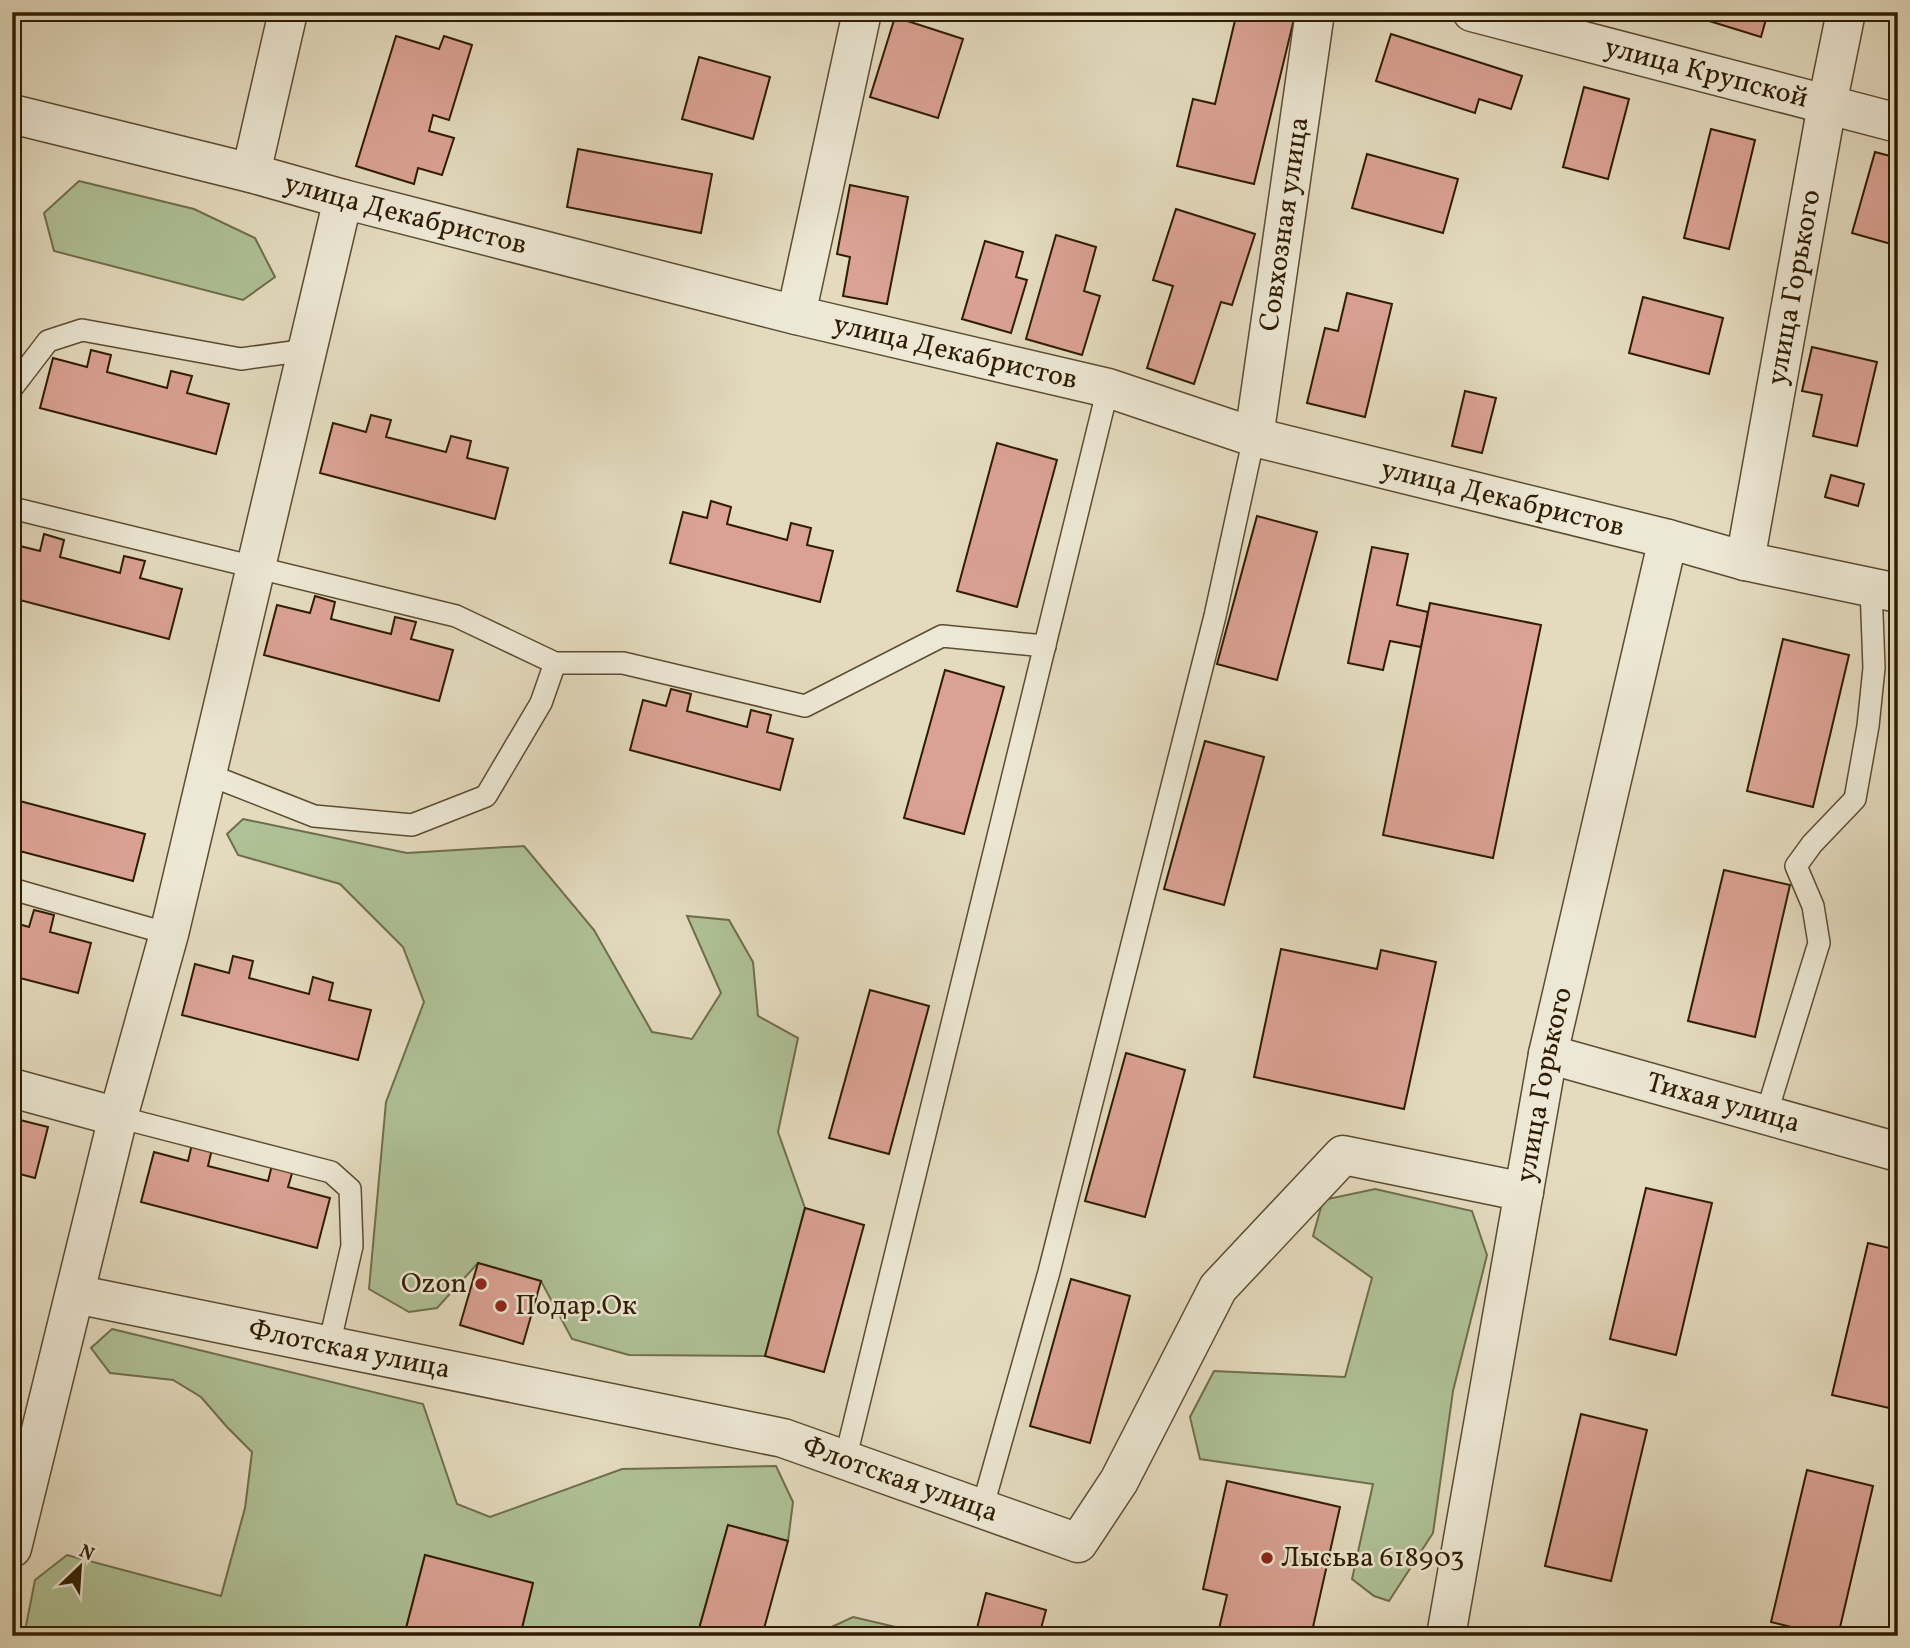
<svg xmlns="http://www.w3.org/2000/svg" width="1910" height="1648" font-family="Vollkorn,serif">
<rect width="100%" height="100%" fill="#e4dbbf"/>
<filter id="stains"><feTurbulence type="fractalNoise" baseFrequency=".00286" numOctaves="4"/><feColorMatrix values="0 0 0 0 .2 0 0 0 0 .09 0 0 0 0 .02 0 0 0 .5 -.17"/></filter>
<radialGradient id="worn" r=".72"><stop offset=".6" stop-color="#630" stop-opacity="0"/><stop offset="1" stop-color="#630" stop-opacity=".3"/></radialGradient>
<g fill="#afc196" stroke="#6f6e4b" stroke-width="2">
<polygon points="79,181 194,209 255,238 275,277 243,300 54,251 44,213"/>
<polygon points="243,819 407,853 524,846 594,930 652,1032 692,1039 721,993 687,916 729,920 753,962 758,1016 798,1038 778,1132 805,1208 765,1356 629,1355 572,1339 541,1281 478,1263 437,1308 409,1312 369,1289 386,1102 424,1002 403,947 340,884 238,855 227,834"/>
<polygon points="1375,1189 1472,1211 1487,1255 1453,1391 1433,1533 1389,1601 1374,1596 1352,1579 1373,1484 1200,1459 1190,1417 1214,1371 1345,1377 1372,1278 1313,1236 1323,1200"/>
<polygon points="112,1329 423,1404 457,1504 490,1517 622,1469 776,1466 793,1502 788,1541 728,1525 697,1636 520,1636 533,1583 425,1555 404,1636 24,1636 35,1580 67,1555 221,1596 245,1508 252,1452 227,1427 201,1397 173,1380 110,1373 91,1348"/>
<polygon points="853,1617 926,1634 927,1636 812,1636"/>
</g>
<g fill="#dba294" stroke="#2f1c00" stroke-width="2">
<polygon points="1237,12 1285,12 1295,15 1254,184 1177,166 1193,99 1215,104"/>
<polygon points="1680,12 1768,12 1761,37"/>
<polygon points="895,17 963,39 938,118 870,97"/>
<polygon points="1391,34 1522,76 1511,109 1479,99 1475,113 1376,81"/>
<polygon points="396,36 439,49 444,36 472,45 449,120 433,115 429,131 454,138 442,175 418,168 414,184 356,166"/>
<polygon points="699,57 770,77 753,139 682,119"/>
<polygon points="1584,87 1629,99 1608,179 1563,167"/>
<polygon points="1711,129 1755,140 1729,249 1684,238"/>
<polygon points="578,149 712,174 701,233 567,207"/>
<polygon points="1875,152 1898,158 1898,246 1852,233"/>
<polygon points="1367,154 1458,179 1443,233 1352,208"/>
<polygon points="850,185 908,197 887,304 843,296 850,257 837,254"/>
<polygon points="1176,209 1255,234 1232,305 1221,302 1194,384 1147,368 1173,286 1153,280"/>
<polygon points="1056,235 1096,247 1084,291 1100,296 1082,355 1026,339"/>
<polygon points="985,241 1023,252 1016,277 1027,280 1011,333 962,319"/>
<polygon points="1347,293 1392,304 1365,417 1307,403 1325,328 1338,331"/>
<polygon points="1643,297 1723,318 1709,374 1629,353"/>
<polygon points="1812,347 1877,362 1857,446 1813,436 1822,395 1802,391"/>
<polygon points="91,350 111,355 107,372 167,388 171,371 192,376 187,393 229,404 216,454 40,408 53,358 87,367"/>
<polygon points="1465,391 1496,398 1482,453 1452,446"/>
<polygon points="371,415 391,420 386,437 446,452 451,436 471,441 467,458 508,468 495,519 320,473 333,423 366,432"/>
<polygon points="997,443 1057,460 1017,607 957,591"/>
<polygon points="1831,475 1864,484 1858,506 1825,497"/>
<polygon points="711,501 731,507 727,524 787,540 791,523 811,528 807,545 833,551 820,602 670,563 683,512 707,518"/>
<polygon points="1257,516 1317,532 1277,680 1217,664"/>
<polygon points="44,534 64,540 60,557 120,573 124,556 145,561 140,578 182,589 169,639 12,598 12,544 40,551"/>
<polygon points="1372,547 1408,554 1397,605 1428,612 1421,647 1390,641 1383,670 1348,663"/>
<polygon points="315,596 335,602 331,619 391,634 395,617 416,622 411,639 453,650 439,701 264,655 277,605 310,613"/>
<polygon points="1430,603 1541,625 1493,858 1383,835"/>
<polygon points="1783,639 1849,655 1813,807 1747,791"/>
<polygon points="945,670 1004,687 964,834 904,818"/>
<polygon points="671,689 691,694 687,711 747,727 751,710 771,715 767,732 793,739 780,790 630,750 643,700 666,706"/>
<polygon points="1205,741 1264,757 1224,905 1164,889"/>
<polygon points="12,799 145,834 133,881 12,849"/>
<polygon points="1724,870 1790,885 1755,1037 1688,1021"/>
<polygon points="34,910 54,915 50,932 91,943 78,993 12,976 12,922 29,927"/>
<polygon points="1281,949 1377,969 1381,950 1436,962 1404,1109 1254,1077"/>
<polygon points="233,956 253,961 249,978 309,994 313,977 333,983 329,1000 371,1010 358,1060 182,1015 195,964 229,973"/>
<polygon points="870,990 929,1006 889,1154 829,1138"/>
<polygon points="1126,1053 1185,1070 1145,1217 1085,1201"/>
<polygon points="12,1118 48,1127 35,1178 12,1172"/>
<polygon points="192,1144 212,1149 208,1166 268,1181 272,1165 293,1170 288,1187 330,1198 317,1248 141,1202 154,1152 188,1161"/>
<polygon points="1646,1188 1712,1203 1676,1355 1610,1339"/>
<polygon points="805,1208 864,1225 824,1372 765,1356"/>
<polygon points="1868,1243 1898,1250 1898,1410 1832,1395"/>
<polygon points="478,1263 541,1281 523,1344 460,1325"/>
<polygon points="1071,1279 1130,1296 1090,1443 1030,1426"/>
<polygon points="1581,1414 1647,1430 1611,1581 1545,1566"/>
<polygon points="1807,1470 1873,1486 1838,1636 1829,1636 1771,1622"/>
<polygon points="1227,1481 1340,1507 1311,1636 1231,1636 1218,1633 1227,1595 1203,1589"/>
<polygon points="728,1525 788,1541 762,1636 697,1636"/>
<polygon points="425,1555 533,1583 520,1636 404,1636"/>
<polygon points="986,1593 1046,1610 1039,1636 975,1636"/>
</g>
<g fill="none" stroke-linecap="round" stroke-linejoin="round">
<g stroke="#5c4c30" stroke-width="24">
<g id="service">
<polyline points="12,388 48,341 82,330 241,359 307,350"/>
<polyline points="12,508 456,616 555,663 623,663 805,706 942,636 1045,646"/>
<polyline points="207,774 314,816 412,825 486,796 541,703 555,663"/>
<polyline points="12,889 169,934"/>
<polyline points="1766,1115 1819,943 1813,906 1796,866 1812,844 1855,799 1868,726 1874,668 1871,587"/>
<polyline points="118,1117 331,1172 350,1189 352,1246 329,1345"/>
<polyline points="845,1460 1108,388"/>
<polyline points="982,1509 1049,1272 1215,616 1254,437"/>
</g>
</g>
<g stroke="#5c4c30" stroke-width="41">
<g id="minor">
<path id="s1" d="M1472,12L1898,123"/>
<polyline points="251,173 288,12"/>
<polyline points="796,315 862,12"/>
<path id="s2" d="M1254,437L1315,12"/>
<path id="s3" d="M1745,561L1827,105L1846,12"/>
<path id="s4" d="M1548,1054L1898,1152"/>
<polyline points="12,1088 118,1117"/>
<path id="s5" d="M75,1294L783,1438L1078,1543L1119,1481L1218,1288L1343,1155L1524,1192"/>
<path id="s6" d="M1446,1636L1548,1054L1668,539"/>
</g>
</g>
<g stroke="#5c4c30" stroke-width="41">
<g id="tertiary">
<path id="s7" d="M12,114L251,173L343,199L796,315L1108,388L1254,437L1668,539L1745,561L1898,593"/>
<polyline points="12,1548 118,1117 169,934 343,199"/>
</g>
</g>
<use href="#service" stroke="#ede8d5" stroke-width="21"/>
<use href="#minor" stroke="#ede8d5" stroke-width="38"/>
<use href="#tertiary" stroke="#ede8d5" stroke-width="38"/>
</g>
<g fill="#8f2418" stroke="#ede8d5" stroke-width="2.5">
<circle cx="481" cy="1284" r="7"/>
<circle cx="501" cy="1306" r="7"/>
<circle cx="1267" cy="1558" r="7"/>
</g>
<g text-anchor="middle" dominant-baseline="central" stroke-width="5" stroke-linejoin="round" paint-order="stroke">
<g font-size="28" fill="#2f1c00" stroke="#ede8d5">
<text stroke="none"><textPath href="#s1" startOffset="242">улица Крупской</textPath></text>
<text stroke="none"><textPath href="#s7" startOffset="406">улица Декабристов</textPath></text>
<text stroke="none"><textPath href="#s2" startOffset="215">Совхозная улица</textPath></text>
<text stroke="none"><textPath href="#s3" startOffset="278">улица Горького</textPath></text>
<text stroke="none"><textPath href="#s7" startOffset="973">улица Декабристов</textPath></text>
<text stroke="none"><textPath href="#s7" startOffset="1540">улица Декабристов</textPath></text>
<text stroke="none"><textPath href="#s6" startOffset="560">улица Горького</textPath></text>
<text stroke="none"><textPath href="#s4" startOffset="182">Тихая улица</textPath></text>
<text stroke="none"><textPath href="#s5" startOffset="280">Флотская улица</textPath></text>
<text stroke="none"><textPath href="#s5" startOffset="847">Флотская улица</textPath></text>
</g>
<g font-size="28" fill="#2f1c00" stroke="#ede8d5" text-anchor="start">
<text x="467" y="1284" text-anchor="end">Ozon</text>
<text x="515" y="1306">Подар.Ок</text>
<text x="1281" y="1558">Лысьва 618903</text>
</g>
</g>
<rect width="1910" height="1648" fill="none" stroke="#e4dbbf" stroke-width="42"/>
<rect x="14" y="14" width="1882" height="1620" fill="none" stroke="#2f1c00" stroke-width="3.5"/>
<rect x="21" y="21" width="1868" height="1606" fill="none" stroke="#2f1c00" stroke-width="2"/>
<g transform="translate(80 1567) rotate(25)" stroke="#ede8d5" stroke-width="5" paint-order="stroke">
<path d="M0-5L12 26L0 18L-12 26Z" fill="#2f1c00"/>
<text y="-10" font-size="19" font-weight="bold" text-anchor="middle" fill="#2f1c00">N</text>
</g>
<rect width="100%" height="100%" filter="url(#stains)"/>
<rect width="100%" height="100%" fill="url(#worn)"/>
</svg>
